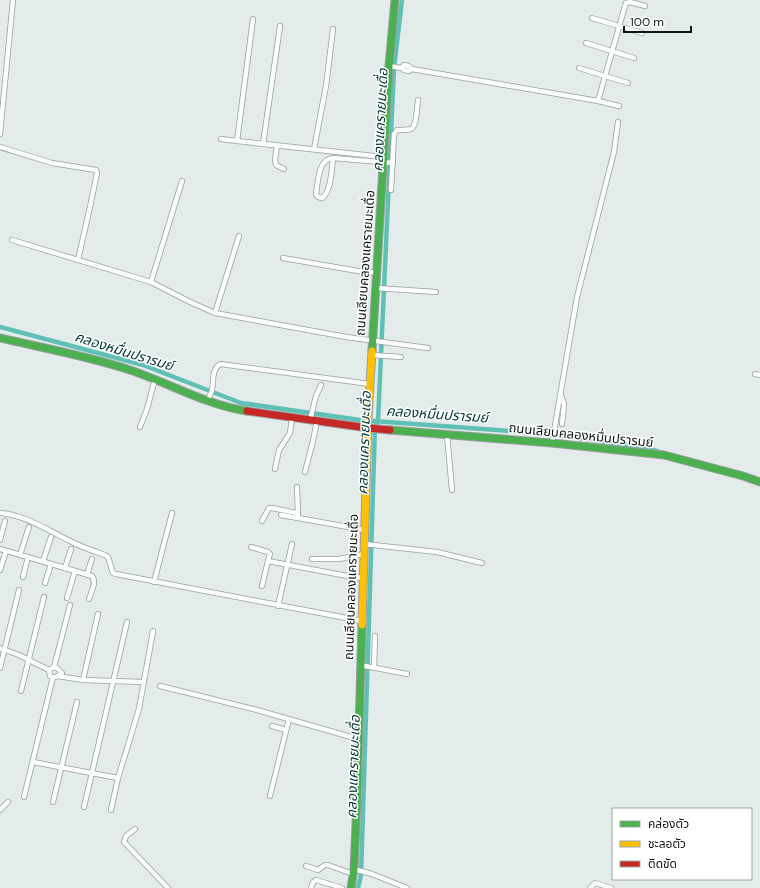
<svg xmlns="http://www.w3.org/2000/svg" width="760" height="888" font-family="'DM Sans','Noto Sans Thai',sans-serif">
<rect width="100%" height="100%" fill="#e3ecea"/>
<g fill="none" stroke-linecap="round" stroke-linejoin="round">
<g stroke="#5fc1b6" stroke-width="4.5">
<polyline points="0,327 143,365 241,403 360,420 551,434 639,447 657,451"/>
<polyline points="358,888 361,875 375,426 378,421 394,68 402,0"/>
</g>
<g stroke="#999f9e" stroke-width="6">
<g id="street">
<polyline points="592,18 642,33"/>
<polyline points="253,19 237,141 383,157"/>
<polyline points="586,43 634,58"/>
<polyline points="389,66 402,68 404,65 409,66 412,69"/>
<polyline points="402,68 404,70 409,71 412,69 598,101 619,106"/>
<polyline points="579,68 628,83"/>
<polyline points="598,101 625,6 626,3 630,2 645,6"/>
<polyline points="0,134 13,0"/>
<polyline points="221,139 237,141"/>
<polyline points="263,144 280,26"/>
<polyline points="277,146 275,160 276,165 284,169"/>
<polyline points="0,147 52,163 96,170 97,173 90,207 78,260"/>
<polyline points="314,149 326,86 333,29"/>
<path d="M333,158C332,168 331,193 322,198L318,197L316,194C318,182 318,159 333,158L393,163"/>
<path d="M391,190L394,134L397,130C401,130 407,130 411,129C417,126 417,106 418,100"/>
<polyline points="12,240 151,282 190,302 215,313 346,337 428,348"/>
<polyline points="283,258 358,271 377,273"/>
<polyline points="151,282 182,181"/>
<polyline points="376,288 436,292"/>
<polyline points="215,313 239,236"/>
<polyline points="372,355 401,357"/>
<polyline points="755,374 760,375"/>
<polyline points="561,395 564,404 562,424"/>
<path d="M208,400C209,397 211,394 212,390C214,382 211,370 220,364L370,384"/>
<polyline points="310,420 316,396 321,385"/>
<polyline points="140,427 147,409 155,379"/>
<polyline points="447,435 452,490"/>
<polyline points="552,443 577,297 614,152 618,122"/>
<polyline points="275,469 279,450 290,433 292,418"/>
<polyline points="305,472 313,441 317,421"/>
<polyline points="297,487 298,515"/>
<path d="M0,513C26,515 47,530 70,541C81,547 93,551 105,555L108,557L113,573L116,574L362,621"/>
<polyline points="281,515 365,530"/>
<polyline points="262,521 269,508 272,508 297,513"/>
<polyline points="0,540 5,521"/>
<polyline points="364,544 437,552 482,563"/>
<polyline points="251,547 268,552 270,554 268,561 342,575 363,578"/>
<path d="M0,549L92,576C97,582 91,592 89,599"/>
<polyline points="20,555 29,527"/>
<polyline points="312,559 339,559 364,554"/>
<polyline points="43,561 51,537"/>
<polyline points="65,568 71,549"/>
<polyline points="0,570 6,551"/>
<polyline points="87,574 92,559"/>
<polyline points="23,577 28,557"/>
<polyline points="154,582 172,513"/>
<polyline points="45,583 51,564"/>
<polyline points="262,586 268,561"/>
<polyline points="67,598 75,571"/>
<polyline points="278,606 292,544"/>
<polyline points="0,648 19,655 49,670"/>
<polyline points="360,665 407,674"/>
<polyline points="54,667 70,605"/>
<path d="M54,667L57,668L62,673C58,676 55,679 50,676L49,670Z"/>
<polyline points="0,668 19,590"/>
<polyline points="374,668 375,636"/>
<polyline points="58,676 83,680 143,682"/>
<polyline points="83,680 98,614"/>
<polyline points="160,686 257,710 358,739"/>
<polyline points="21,691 44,597"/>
<polyline points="272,726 286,730"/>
<polyline points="33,762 118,778"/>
<polyline points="270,796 289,719"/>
<polyline points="24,797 53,677"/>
<polyline points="53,802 77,702"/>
<polyline points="84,807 127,622"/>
<polyline points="0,810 8,802"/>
<polyline points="111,810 118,778 139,709 153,631"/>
<polyline points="135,829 126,836 124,842 168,888"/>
<polyline points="306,866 318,870 325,865 328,865 353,874"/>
<polyline points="354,869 372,874 407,888"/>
<polyline points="311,888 313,882 316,880 342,888"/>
<polyline points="590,888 595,883 611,888"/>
</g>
</g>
<g stroke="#999f9e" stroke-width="9">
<g id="fast">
<path d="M0,338C43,348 88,356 130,370C169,383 206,405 247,411"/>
<polyline points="372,351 389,66 395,0"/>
<polyline points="390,430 552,443 664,455 743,476 760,482"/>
<polyline points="351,888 354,869 357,801 362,625"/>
</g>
</g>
<g stroke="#999f9e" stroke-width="9">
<polyline id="slow" points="362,625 368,418 372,351"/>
</g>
<g stroke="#999f9e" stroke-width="9">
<polyline id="jam" points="247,411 368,428 390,430"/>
</g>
<use href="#street" stroke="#fbfcfc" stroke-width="4.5"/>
<use href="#fast" stroke="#4caf50" stroke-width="7"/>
<use href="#slow" stroke="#ffc107" stroke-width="7"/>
<use href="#jam" stroke="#c62828" stroke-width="7"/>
</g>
<g text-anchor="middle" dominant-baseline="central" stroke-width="3" stroke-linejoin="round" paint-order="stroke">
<g font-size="13" fill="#101615" stroke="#fff">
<text transform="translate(365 263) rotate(-86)">ถนนเลียบคลองแครายมะเดื่อ</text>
<text transform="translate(581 435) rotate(6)">ถนนเลียบคลองหมื่นปรารมย์</text>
<text transform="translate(351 587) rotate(-88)">ถนนเลียบคลองแครายมะเดื่อ</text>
</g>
<g font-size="14" font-style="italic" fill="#003a34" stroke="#fff">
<text transform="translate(380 120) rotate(-87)">คลองแครายมะเดื่อ</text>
<text transform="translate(124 351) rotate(17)">คลองหมื่นปรารมย์</text>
<text transform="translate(437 414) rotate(4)">คลองหมื่นปรารมย์</text>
<text transform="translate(364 443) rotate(-88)">คลองแครายมะเดื่อ</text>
<text transform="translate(353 767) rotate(-88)">คลองแครายมะเดื่อ</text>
</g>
</g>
<rect x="612" y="808" width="140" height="72" fill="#ffffff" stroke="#9fa2a1"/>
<rect x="620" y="821" width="20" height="6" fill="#4caf50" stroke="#9fa2a1"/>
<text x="648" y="828" font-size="12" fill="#101615">คล่องตัว</text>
<rect x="620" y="841" width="20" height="6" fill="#ffc107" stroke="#9fa2a1"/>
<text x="648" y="848" font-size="12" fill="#101615">ชะลอตัว</text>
<rect x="620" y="861" width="20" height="6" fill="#c62828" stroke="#9fa2a1"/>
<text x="648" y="868" font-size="12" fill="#101615">ติดขัด</text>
<path d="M624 26v6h67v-6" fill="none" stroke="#101615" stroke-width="2"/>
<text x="630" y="26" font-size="12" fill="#101615" stroke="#ffffff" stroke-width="3" paint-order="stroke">100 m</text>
</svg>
